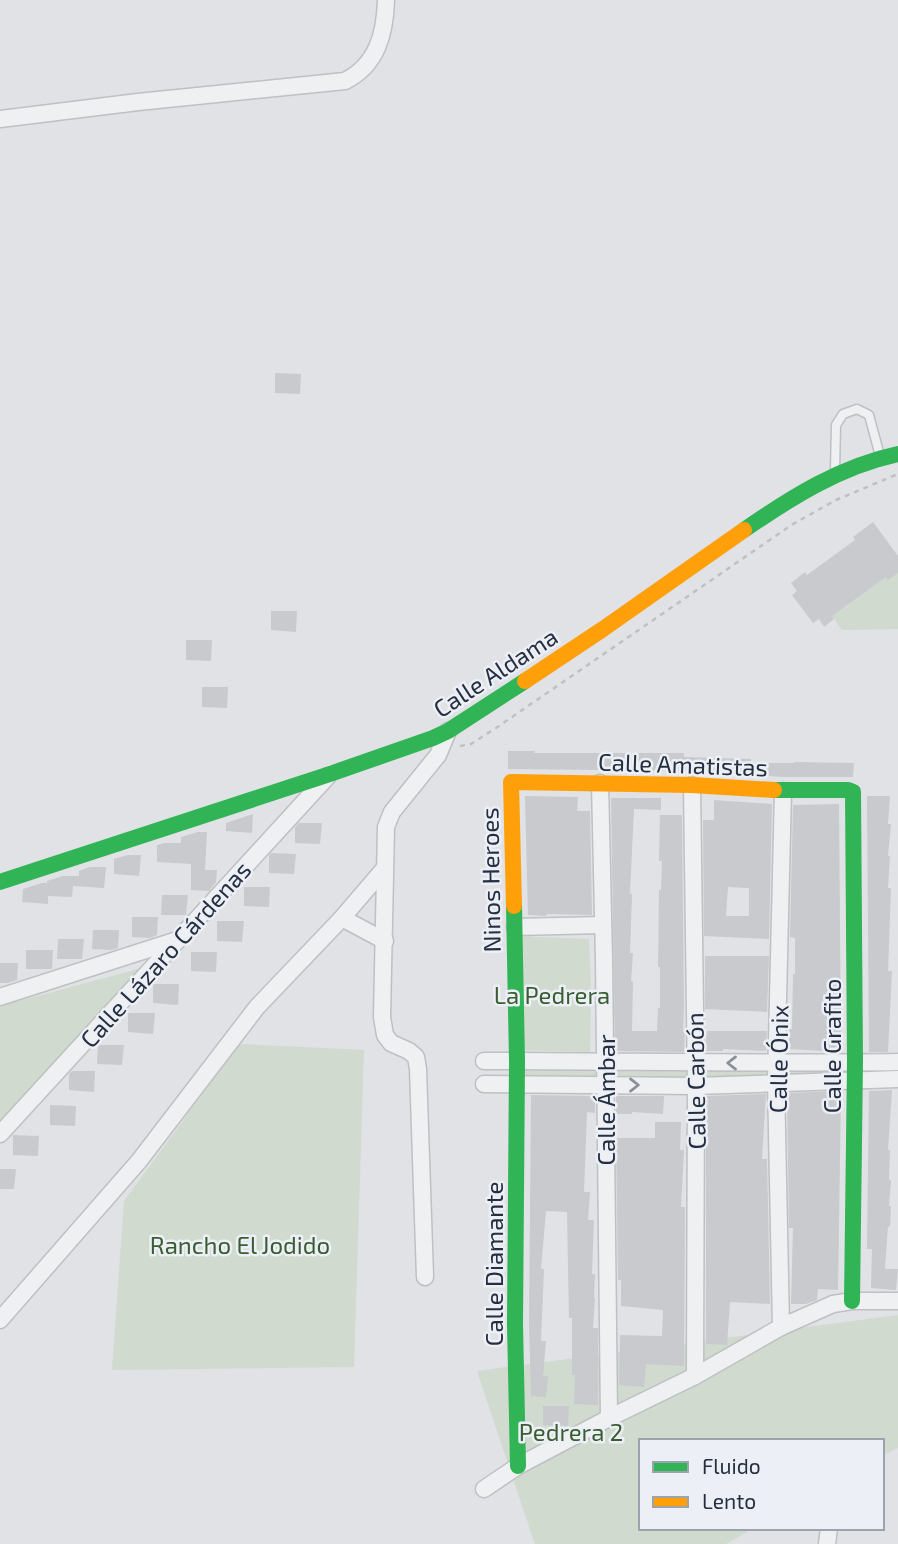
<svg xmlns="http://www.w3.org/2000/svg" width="898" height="1544" font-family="'Exo 2',sans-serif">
<rect width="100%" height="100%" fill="#e0e2e5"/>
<g fill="#d0dacf">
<polygon points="898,573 898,629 842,630 832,616 886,577"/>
<polygon points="515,936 589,939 591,988 590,1052 513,1050"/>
<polygon points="149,966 0,1125 0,1006"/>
<polygon points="239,1044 364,1050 354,1367 112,1370 124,1201"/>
<polygon points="514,1066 898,1068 898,1077 514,1081"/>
<polygon points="898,1315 898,1448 882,1456 882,1441 641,1441 641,1528 754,1528 726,1544 535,1544 477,1371"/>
</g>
<g fill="#c8cacd" fill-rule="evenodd">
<polygon points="275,373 301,374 300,394 275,393"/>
<polygon points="873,522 898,556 898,573 888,580 886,577 832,616 834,619 824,627 819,619 813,623 792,595 797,591 791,583 805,572 807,575 855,540 853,537"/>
<polygon points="271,611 297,611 296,632 271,630"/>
<polygon points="186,640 212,640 211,661 186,660"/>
<polygon points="202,687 228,687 227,708 202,707"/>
<polygon points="508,751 535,751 534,753 684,753 684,757 751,759 751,763 794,763 794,762 854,763 853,777 783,777 692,771 508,769"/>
<polygon points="525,796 578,797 577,811 590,811 592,915 547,914 546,916 528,915"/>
<polygon points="867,796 890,796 888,824 891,824 888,856 890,856 888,888 891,888 888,971 892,971 888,1052 869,1052"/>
<polygon points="611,798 661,798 661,810 634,809 630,894 632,894 630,953 633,953 631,981 633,981 632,1031 657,1031 658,1008 660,1008 660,967 658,967 659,890 661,890 662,861 659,861 660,815 682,815 684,1008 683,1030 685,1030 684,1052 615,1051"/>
<path d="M714,800L772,804L769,939L704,936L703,820H714ZM728,887L749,888V916H726Z"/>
<polygon points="839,804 841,1052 789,1049 789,1029 792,1029 793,974 795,974 795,938 790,937 793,805"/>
<polygon points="253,814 252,833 226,831 226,823"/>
<polygon points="299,823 322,823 320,844 295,843 295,827"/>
<polygon points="198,832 207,832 205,870 217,870 216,882 209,891 191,890 191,864 157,862 157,845 165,843 181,843 181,837"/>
<polygon points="271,853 296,854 294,874 269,873 269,855"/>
<polygon points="128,855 141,855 139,876 114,874 114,859"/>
<polygon points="90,867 106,867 104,888 73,886 72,897 48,896 48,904 22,902 23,889 42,883 47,883 47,881 63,876 79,876 79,871"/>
<polygon points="244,887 270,887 269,907 244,906"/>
<polygon points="162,895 188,895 186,915 161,915"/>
<polygon points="132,917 158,917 157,935 150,938 132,937"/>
<polygon points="217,921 244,921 242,942 217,941"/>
<polygon points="93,930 119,930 118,948 111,950 92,949"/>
<polygon points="58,939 84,939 82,959 57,959"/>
<polygon points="26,950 53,950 52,969 26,969"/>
<polygon points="191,952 217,952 216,972 191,971"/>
<polygon points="705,956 769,956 767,1012 705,1009"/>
<polygon points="0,963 18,963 17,980 8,983 0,983"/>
<polygon points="153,984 179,984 178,1005 153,1003"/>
<polygon points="128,1013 155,1013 153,1034 128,1032"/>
<polygon points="706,1031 767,1031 766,1051 723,1049 723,1051 706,1051"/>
<polygon points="98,1045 124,1045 122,1065 97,1064"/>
<polygon points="72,1071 95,1071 94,1092 69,1090 69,1074"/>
<polygon points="892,1090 888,1150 890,1150 889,1180 891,1180 889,1206 891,1206 890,1227 888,1226 885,1269 898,1269 896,1290 871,1288 872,1249 867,1249 869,1091"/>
<polygon points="841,1091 838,1290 818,1289 817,1300 806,1304 791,1304 793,1228 789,1228 787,1093"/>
<polygon points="766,1094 762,1159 767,1159 770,1304 730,1302 727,1345 706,1344 706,1096"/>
<polygon points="531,1095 595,1096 595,1113 587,1112 584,1192 590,1192 588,1220 594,1220 592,1274 595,1274 594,1298 595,1298 593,1328 598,1328 598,1405 574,1404 575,1375 572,1375 572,1318 569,1318 567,1212 546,1211 541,1269 544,1269 541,1341 546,1341 543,1376 548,1376 546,1397 531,1396 529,1324"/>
<polygon points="616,1096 664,1096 663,1114 632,1112 632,1114 616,1114"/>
<polygon points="50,1105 76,1106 75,1126 50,1125"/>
<polygon points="655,1122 681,1122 680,1150 684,1150 681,1207 685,1207 684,1366 646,1364 644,1387 619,1385 620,1335 662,1336 663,1310 621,1306 621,1280 618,1280 616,1138 655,1138"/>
<polygon points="13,1135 39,1136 38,1156 13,1155"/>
<polygon points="0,1169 16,1169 14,1189 0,1189"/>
<polygon points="543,1406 569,1406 568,1426 543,1425"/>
</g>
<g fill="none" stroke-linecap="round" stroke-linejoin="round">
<g stroke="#bec0c3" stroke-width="11">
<polyline id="lane" points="835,471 836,425 843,414 857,409 869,415 880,456"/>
</g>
<g stroke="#bec0c3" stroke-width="19">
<g id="street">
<path d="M0,119L138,102L345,81C377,65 385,34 386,0"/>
<polyline points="600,783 604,960 609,1418"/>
<polyline points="692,785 696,1086 695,1376"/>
<polyline points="342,918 385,941"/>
<polyline points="515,927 603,925"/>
<polyline points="0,997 174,941"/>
<path d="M484,1061C622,1061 760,1064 898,1062"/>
<polyline points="484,1084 696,1086 898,1079"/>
<polyline points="0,1134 328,776"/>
<polyline points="425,1277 418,1069 416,1057 409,1051 391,1043 385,1035 382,1017 386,827 392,812 438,755 448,731"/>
<polyline points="0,1320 139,1161 257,1007 342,918 384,869"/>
<polyline points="781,1327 776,1082 783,791"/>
<polyline points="484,1489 518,1466 609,1418 695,1376 781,1327 833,1304 852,1301 898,1301"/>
<polyline points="827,1544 829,1528"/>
</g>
</g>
<polyline stroke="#bfc0c5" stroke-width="2.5" stroke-dasharray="5 5" stroke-linecap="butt" points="460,746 471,744 496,728 793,524 836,500 898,474"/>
<use href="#lane" stroke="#eff0f2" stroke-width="8"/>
<use href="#street" stroke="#eff0f2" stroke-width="16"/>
<g stroke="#30b455" stroke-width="16">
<path d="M744,530C792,497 841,466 898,454"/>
<polyline points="774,790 848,790 853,792 855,1062 852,1301"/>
<polyline points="0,882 330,774 433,738 448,731 525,681"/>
<polyline points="514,906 517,1061 515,1324 518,1466"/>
</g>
<g stroke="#ff9f0a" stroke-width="16">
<polyline points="525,681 603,629 744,530"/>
<polyline points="514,906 511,782 692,785 774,790"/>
</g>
</g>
<defs><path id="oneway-chevron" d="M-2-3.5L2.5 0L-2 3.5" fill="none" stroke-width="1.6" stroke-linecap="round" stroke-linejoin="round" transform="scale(1.75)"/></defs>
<g stroke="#8a9099">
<use href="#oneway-chevron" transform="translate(732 1063) rotate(180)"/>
<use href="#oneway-chevron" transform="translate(634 1085)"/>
</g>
<g text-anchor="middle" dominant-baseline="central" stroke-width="5" stroke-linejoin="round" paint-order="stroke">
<g font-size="24" fill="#252f40" stroke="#ecf0f6">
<text transform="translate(495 672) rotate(-33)">Calle Aldama</text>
<text transform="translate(683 764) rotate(2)">Calle Amatistas</text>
<text transform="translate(490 880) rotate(-91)">Ninos Heroes</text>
<text transform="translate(165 954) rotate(-48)">Calle Lázaro Cárdenas</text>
<text transform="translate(831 1046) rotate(-90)">Calle Grafito</text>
<text transform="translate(778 1059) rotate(-89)">Calle Ónix</text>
<text transform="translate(695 1081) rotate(-91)">Calle Carbón</text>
<text transform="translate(605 1100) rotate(-90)">Calle Ámbar</text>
<text transform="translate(493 1264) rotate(-90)">Calle Diamante</text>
</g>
<g font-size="24" fill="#395d31" stroke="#ecf0f6">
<text x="552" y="994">La Pedrera</text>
<text x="240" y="1244">Rancho El Jodido</text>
<text x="571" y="1431">Pedrera 2</text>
</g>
</g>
<rect x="639" y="1439" width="245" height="91" fill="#ecf0f6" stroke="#9ca3ad" stroke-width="2"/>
<rect x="653" y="1462" width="35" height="10" fill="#30b455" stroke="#9ca3ad" stroke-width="2"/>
<text x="702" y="1474" font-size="21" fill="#252f40">Fluido</text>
<rect x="653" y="1497" width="35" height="10" fill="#ff9f0a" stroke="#9ca3ad" stroke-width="2"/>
<text x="702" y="1509" font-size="21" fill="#252f40">Lento</text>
</svg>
